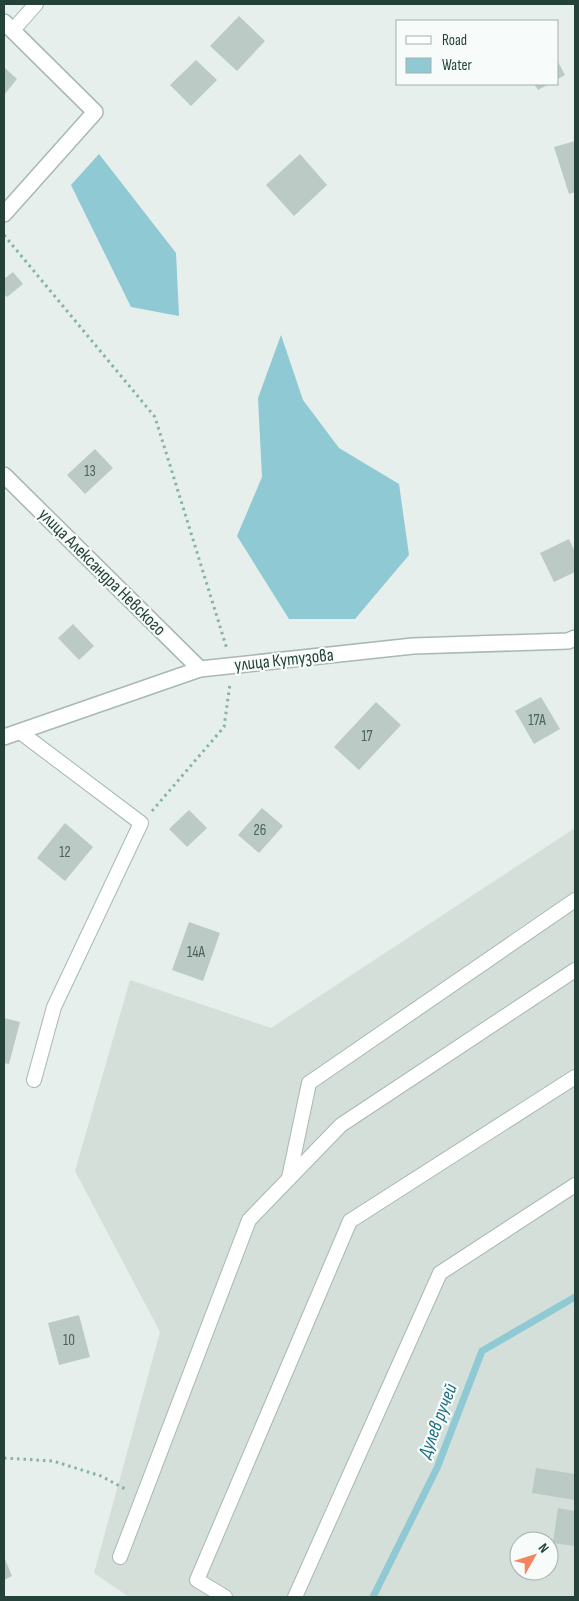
<svg xmlns="http://www.w3.org/2000/svg" width="579" height="1601" font-family="'Sofia Sans Condensed',sans-serif">
<rect width="100%" height="100%" fill="#e6efeb"/>
<path fill="#d4dfda" fill-rule="evenodd" d="M575,828V1597H129L94,1573L160,1332L75,1171L130,980L271,1028ZM519,1541H549V1571H519Z"/>
<g fill="#8ec9d4">
<polygon points="99,154 176,253 179,316 131,307 71,185"/>
<polygon points="281,335 303,400 339,448 399,484 409,555 355,619 289,619 237,536 262,477 258,398"/>
</g>
<g fill="none" stroke-linecap="round" stroke-linejoin="round">
<polyline stroke="#8ec9d4" stroke-width="7" points="373,1597 437,1468 482,1351 575,1297"/>
</g>
<g fill="#bbcac4">
<polygon points="239,16 265,41 237,71 210,46"/>
<polygon points="196,60 217,80 191,106 170,85"/>
<polygon points="558,62 565,75 558,79"/>
<polygon points="4,67 17,79 4,95"/>
<polygon points="534,84 549,84 538,90"/>
<polygon points="575,141 575,192 569,194 554,147"/>
<polygon points="300,154 327,185 294,216 266,185"/>
<polygon points="13,272 23,284 7,297 4,294 4,279"/>
<polygon points="95,449 113,468 85,494 67,475"/>
<polygon points="569,539 575,552 575,572 554,582 540,553"/>
<polygon points="73,624 94,646 79,660 58,638"/>
<polygon points="541,697 560,729 534,744 515,711"/>
<polygon points="376,702 401,725 359,770 334,747"/>
<polygon points="262,808 283,826 259,853 238,835"/>
<polygon points="189,810 207,828 187,847 169,829"/>
<polygon points="65,823 93,847 65,881 37,858"/>
<polygon points="189,922 220,933 203,981 172,970"/>
<polygon points="4,1018 20,1022 9,1064 4,1063"/>
<polygon points="79,1315 90,1357 59,1365 48,1323"/>
<polygon points="536,1468 575,1474 575,1500 532,1493"/>
<polygon points="558,1508 575,1511 575,1546 553,1543"/>
<polygon points="4,1557 12,1576 4,1580"/>
</g>
<g fill="none" stroke-linecap="round" stroke-linejoin="round">
<g stroke="#a8b8b2" stroke-width="16">
<g id="service">
<polyline points="13,30 36,4"/>
<polyline points="20,732 141,823 54,1007 34,1080"/>
<polyline points="289,1178 309,1083 575,900"/>
<polyline points="120,1557 249,1220 341,1125 575,970"/>
<polyline points="225,1597 197,1580 350,1221 575,1077"/>
<polyline points="295,1597 440,1273 575,1185"/>
</g>
</g>
<g stroke="#a8b8b2" stroke-width="18">
<g id="minor">
<polyline points="4,22 95,112 4,214"/>
<polyline points="4,475 200,669"/>
<polyline points="4,737 200,669 413,646 568,641 575,638"/>
</g>
</g>
<g stroke="#86b3a5" stroke-width="3" stroke-dasharray="2.5 4" stroke-linecap="butt">
<polyline points="4,235 155,417 227,649"/>
<polyline points="152,811 224,727 230,684"/>
<polyline points="4,1458 53,1461 101,1476 127,1490"/>
</g>
<use href="#service" stroke="#fff" stroke-width="14"/>
<use href="#minor" stroke="#fff" stroke-width="15"/>
</g>
<g text-anchor="middle" dominant-baseline="central" stroke-width="4.5" stroke-linejoin="round" paint-order="stroke">
<g font-size="15" fill="#4a645c">
<text x="90" y="471">13</text>
<text x="537" y="720">17А</text>
<text x="367" y="736">17</text>
<text x="260" y="830">26</text>
<text x="65" y="852">12</text>
<text x="196" y="952">14А</text>
<text x="69" y="1340">10</text>
</g>
<g font-size="18" fill="#24423a" stroke="#f7fbf9">
<text transform="translate(102 572) rotate(45)">улица Александра Невского</text>
<text transform="translate(284 660) rotate(-6)">улица Кутузова</text>
</g>
<g font-size="19" font-style="italic" fill="#1c6f80" stroke="#f7fbf9">
<text transform="translate(438 1421) rotate(-69)">Дулев ручей</text>
</g>
</g>
<rect width="579" height="1601" fill="none" stroke="#24423a" stroke-width="10"/>
<rect x="396" y="20" width="162" height="65" fill="#f7fbf9" stroke="#a3b1ad"/>
<rect x="406" y="36" width="25" height="8" fill="#ffffff" stroke="#a3b1ad"/>
<text x="442" y="45" font-size="15" fill="#24423a">Road</text>
<rect x="406" y="58" width="25" height="15" fill="#8ec9d4" stroke="#a3b1ad"/>
<text x="442" y="70" font-size="15" fill="#24423a">Water</text>
<g transform="translate(534 1556) rotate(51)"><circle r="24" fill="#f7fbf9" stroke="#a3b1ad"/>
<path d="M0-4L9 19L0 12L-9 19Z" fill="#f4845f"/>
<text y="-8" font-size="14" font-weight="bold" text-anchor="middle" fill="#24423a">N</text>
</g>
</svg>
